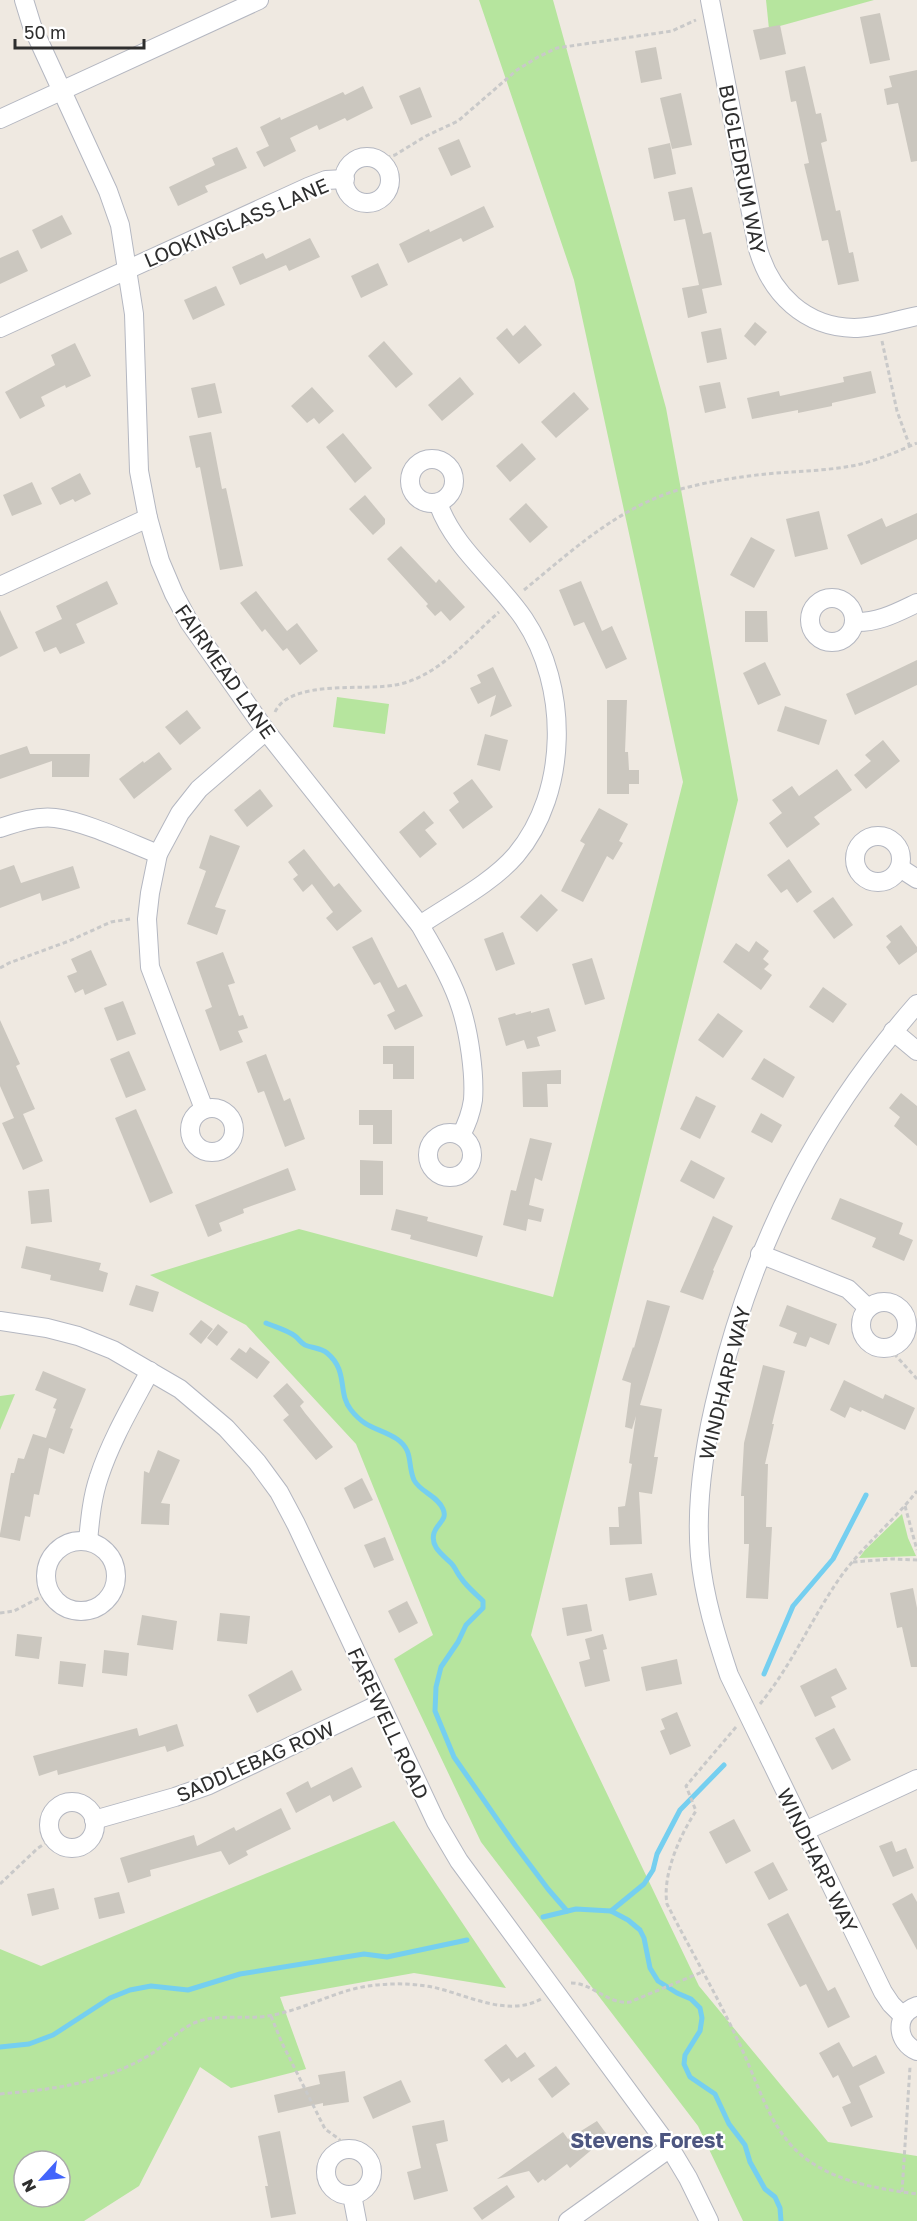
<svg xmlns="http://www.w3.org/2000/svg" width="917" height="2221" font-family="'Golos Text',sans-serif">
<rect width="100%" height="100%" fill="#efe9e1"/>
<g fill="#b6e59e" fill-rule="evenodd">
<polygon points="479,0 553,0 666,408 738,800 531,1635 699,1986 828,2142 917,2156 917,2221 743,2221 698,2126 481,1842 394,1659 433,1635 356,1444 246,1325 150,1275 299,1229 553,1297 683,782 574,280"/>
<polygon points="766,0 874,0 769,29"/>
<polygon points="337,697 389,704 385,734 333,727"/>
<polygon points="15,1394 0,1430 0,1396"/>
<polygon points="902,1514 908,1538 916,1556 859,1558 865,1550"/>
<path d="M394,1821L506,1988L414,1973L280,1997L306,2069L231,2088L200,2067L139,2186L84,2221H0V1949L41,1966ZM24,2161H60V2197H24Z"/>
</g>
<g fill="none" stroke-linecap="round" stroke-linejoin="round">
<g stroke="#75cff0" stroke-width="5">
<path d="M266,1323C275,1327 287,1330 295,1336C299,1339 301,1343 305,1345C312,1348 321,1348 327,1353C349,1371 337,1393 351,1410C367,1430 378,1427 397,1439C414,1451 407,1464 414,1480C420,1492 437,1495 443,1509C448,1520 437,1523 434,1533C430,1547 443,1555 451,1563C455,1567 457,1573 461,1578C467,1587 476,1594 483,1601V1608L466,1625L458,1642L441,1667L436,1687L435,1711L454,1757L515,1845L548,1889L567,1911"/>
<polyline points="764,1674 793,1606 833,1559 866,1495"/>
<polyline points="611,1911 644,1884 653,1870 657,1854 680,1810 724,1765"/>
<polyline points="543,1917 576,1909 611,1911 628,1920 640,1930 644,1938 650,1968 658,1981 677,1993 691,1999 700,2008 702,2018 700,2031 685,2055 684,2064 690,2077 715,2094 729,2124 745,2145 750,2162 765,2189 775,2197 780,2208 781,2221"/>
<polyline points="0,2047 29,2044 53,2035 110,1998 130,1990 151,1986 188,1990 240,1974 364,1954 387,1957 467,1940"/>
</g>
</g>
<g fill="#cbc7bf">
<polygon points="880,13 890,60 870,64 860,17"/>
<polygon points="780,25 786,54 760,60 753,30"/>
<polygon points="656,47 662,79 641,83 635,51"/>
<polygon points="805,66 816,114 821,113 827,141 821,143 836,211 840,210 849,253 853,252 859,281 838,285 828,240 822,241 804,164 809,163 796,101 791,102 785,71"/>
<polygon points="917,70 917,161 911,162 898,103 887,105 884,89 892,87 889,76"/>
<polygon points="363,86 373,108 347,121 345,118 319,130 317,125 290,138 296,151 264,167 256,152 269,146 260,127 280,117 281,120 343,92 345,95"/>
<polygon points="420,87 432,117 411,125 399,96"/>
<polygon points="681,93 692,145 672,149 660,98"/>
<polygon points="459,139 471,167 451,176 438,148"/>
<polygon points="670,143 676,174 654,179 648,148"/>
<polygon points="237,147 247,168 205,186 208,192 178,206 169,187 215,165 212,158"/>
<polygon points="692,187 703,234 711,232 722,285 702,289 707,313 688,318 682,288 699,285 685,219 674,221 668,192"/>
<polygon points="484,206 494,227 463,242 461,238 408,263 399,244 429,229 430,232"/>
<polygon points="62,215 72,234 41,249 32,230"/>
<polygon points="310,238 320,257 289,271 286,265 240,285 232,267 263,253 266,259"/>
<polygon points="18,250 28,271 0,284 0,258"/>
<polygon points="378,263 388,285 361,298 351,276"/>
<polygon points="216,286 225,305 193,320 184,300"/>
<polygon points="755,322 767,332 755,346 744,336"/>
<polygon points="525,325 542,345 519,364 496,338 507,328 513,336"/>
<polygon points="721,328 727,359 707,363 701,332"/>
<polygon points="384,341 413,374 396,388 368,356"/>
<polygon points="75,343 91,376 66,388 65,385 41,397 45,406 20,419 5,392 55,365 51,355"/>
<polygon points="871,371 876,393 832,403 832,406 798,413 798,410 752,419 747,398 779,391 780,396 844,382 843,377"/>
<polygon points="460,377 474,394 442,421 428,405"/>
<polygon points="720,382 726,408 705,413 699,386"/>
<polygon points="215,383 222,413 198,418 191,388"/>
<polygon points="312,387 334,411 319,424 314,418 307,423 291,406"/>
<polygon points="574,392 589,409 556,438 541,422"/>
<polygon points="211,432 222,489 226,488 243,566 220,570 200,467 196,468 189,436"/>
<polygon points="343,433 372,468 355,483 326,447"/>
<polygon points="522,443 536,459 510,482 496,466"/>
<polygon points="80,473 91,494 75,502 73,499 60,505 51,488"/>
<polygon points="32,482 42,504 12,516 3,495"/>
<polygon points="365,495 385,519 385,524 373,535 349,509"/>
<polygon points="526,503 548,527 530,543 509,519"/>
<polygon points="819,511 828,549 795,557 786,519"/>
<polygon points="917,513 917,539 861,565 847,535 882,518 886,527"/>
<polygon points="751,537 775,550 754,588 730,575"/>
<polygon points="401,546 436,583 439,579 465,607 450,621 441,611 435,616 426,606 428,604 387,559"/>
<polygon points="107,581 118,604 76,624 85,643 60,654 56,647 44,652 35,632 62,619 56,606"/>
<polygon points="581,581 602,631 612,626 627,659 606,669 584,622 574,626 559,590"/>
<polygon points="256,591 287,631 297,623 318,651 300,665 287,648 283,651 265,629 262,632 240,603"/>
<polygon points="0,610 18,648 0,657"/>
<polygon points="745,611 767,611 768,642 745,642"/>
<polygon points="917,660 917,685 855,715 846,694"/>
<polygon points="765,662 781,695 758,705 743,673"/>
<polygon points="493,667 512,706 490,717 496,695 478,704 470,688 481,683 477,675"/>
<polygon points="607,700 627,700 625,752 628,752 629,770 639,770 639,784 629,784 629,794 607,794"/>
<polygon points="785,706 827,720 819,745 777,731"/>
<polygon points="187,710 201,728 180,745 165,727"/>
<polygon points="485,734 508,740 500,771 477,765"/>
<polygon points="883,740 900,761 866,789 854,775 871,761 865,755"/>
<polygon points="27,746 30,754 90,754 89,777 52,777 52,761 0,779 0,755"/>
<polygon points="159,752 172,769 134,799 119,779 143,761 144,763"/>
<polygon points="837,769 852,790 814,817 820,824 787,848 769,823 782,813 772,800 792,786 799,796"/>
<polygon points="472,779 493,807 463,829 449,810 459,802 453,793"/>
<polygon points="260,789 273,806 247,827 234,810"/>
<polygon points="599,808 628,824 619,841 623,843 613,860 607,856 583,902 561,891 585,844 580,841"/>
<polygon points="424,811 434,823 425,830 437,844 420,858 399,832"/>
<polygon points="210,835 240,846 215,907 226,910 217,935 187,924 206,871 199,868"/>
<polygon points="304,849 334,887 339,883 362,911 337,931 326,918 333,912 312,884 303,892 293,879 298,875 288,862"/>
<polygon points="789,859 812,892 797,903 787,889 781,893 767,875"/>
<polygon points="14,865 21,883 73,866 80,888 42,901 40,893 0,908 0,870"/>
<polygon points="541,894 558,910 537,932 520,917"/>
<polygon points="833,897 853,925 834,939 813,911"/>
<polygon points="901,925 917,947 917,952 899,965 886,947 891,942 886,936"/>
<polygon points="503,932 515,964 496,971 484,939"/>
<polygon points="372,937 398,988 406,984 423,1016 395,1030 387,1015 395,1011 380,982 374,985 352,947"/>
<polygon points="756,941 769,951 763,959 769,964 764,969 772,975 761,990 723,962 736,943 749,952"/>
<polygon points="91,950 107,985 85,995 83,989 75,993 67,976 77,972 71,959"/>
<polygon points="223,952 235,983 228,985 239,1016 243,1015 248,1028 238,1031 243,1042 220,1051 205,1010 212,1007 196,962"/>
<polygon points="592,958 605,999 585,1005 572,964"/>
<polygon points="823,987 847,1004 833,1023 809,1007"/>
<polygon points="123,1001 136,1034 117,1041 104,1008"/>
<polygon points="549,1008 556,1031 537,1037 540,1046 527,1049 524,1040 506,1046 498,1018 515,1013 516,1015 531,1011 531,1013"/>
<polygon points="718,1013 743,1031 723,1058 698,1040"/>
<polygon points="0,1020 20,1064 16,1066 35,1109 23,1114 43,1161 23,1170 2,1123 14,1118 0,1086"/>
<polygon points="383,1046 414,1046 414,1079 393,1079 393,1064 383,1064"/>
<polygon points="129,1051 146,1090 126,1098 110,1059"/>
<polygon points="266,1054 284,1101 290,1098 305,1139 285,1147 264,1091 258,1093 246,1062"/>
<polygon points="764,1058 795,1077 783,1098 751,1079"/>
<polygon points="561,1070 561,1084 547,1084 548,1107 523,1107 522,1072"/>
<polygon points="901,1093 917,1106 917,1146 894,1126 900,1117 889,1108"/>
<polygon points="696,1096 716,1106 700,1139 680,1129"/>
<polygon points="136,1109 173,1193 150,1203 115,1118"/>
<polygon points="359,1110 392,1110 392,1144 373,1144 373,1125 359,1125"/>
<polygon points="761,1113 782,1125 772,1143 751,1132"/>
<polygon points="530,1138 552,1143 542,1181 535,1178 529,1205 544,1209 541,1222 528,1219 526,1231 503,1225 511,1190 516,1191"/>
<polygon points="360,1160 383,1161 383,1195 360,1195"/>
<polygon points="691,1160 725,1178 714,1199 680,1181"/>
<polygon points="288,1168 296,1190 243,1209 244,1213 219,1223 222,1231 208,1237 195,1205"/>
<polygon points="49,1189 52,1222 31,1224 28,1191"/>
<polygon points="840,1198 903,1223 899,1234 913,1240 904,1261 872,1247 876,1238 831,1219"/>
<polygon points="396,1209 428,1217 427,1221 483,1236 477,1257 410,1239 411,1235 391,1230"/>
<polygon points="713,1216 733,1226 713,1270 714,1271 703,1300 680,1292"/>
<polygon points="26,1246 101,1263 99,1270 108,1273 103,1292 50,1280 51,1275 21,1268"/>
<polygon points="136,1285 159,1292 153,1312 129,1305"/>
<polygon points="647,1300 670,1306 640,1405 662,1409 654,1457 658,1457 652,1494 639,1492 642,1544 610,1545 609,1527 619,1527 618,1507 625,1506 632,1464 629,1463 636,1416 632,1429 625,1427 631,1383 622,1380 633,1347 634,1348"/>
<polygon points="787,1305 837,1324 829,1345 810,1337 806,1347 793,1343 797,1333 779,1326"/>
<polygon points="201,1320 213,1329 201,1344 189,1334"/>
<polygon points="218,1324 228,1332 217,1346 207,1338"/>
<polygon points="250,1347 270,1362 257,1379 230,1359 239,1348 246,1353"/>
<polygon points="763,1365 785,1371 772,1424 774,1424 765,1464 768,1464 766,1527 772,1527 768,1599 746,1598 749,1544 744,1544 744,1496 741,1496 744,1443"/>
<polygon points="43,1371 86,1389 70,1428 73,1429 64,1454 49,1448 39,1495 34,1494 30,1517 25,1516 20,1541 0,1537 0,1534 11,1473 14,1473 18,1458 24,1459 33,1434 46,1438 56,1409 53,1408 57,1399 35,1390"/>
<polygon points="844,1380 883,1399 885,1394 915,1408 905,1430 862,1410 861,1412 850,1407 845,1418 830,1410"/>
<polygon points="287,1383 304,1402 300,1406 305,1413 333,1447 316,1460 283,1420 289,1415 273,1396"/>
<polygon points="158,1450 180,1460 161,1503 170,1504 169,1525 141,1524 144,1471 149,1473"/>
<polygon points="362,1478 373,1500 354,1509 344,1488"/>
<polygon points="385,1537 394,1560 374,1568 364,1545"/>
<polygon points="652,1573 657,1595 629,1601 625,1578"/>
<polygon points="913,1588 917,1608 917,1667 911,1667 902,1627 897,1628 890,1593"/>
<polygon points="407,1601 418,1623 399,1633 388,1611"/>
<polygon points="587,1604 592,1631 567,1636 562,1608"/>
<polygon points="220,1613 250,1616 247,1644 217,1641"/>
<polygon points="142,1615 177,1621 173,1650 137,1645"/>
<polygon points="17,1634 42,1637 39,1659 15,1656"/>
<polygon points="603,1634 607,1649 603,1650 610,1681 585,1687 579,1662 590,1659 585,1639"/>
<polygon points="104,1650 129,1653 127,1676 102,1673"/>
<polygon points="677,1659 682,1684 646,1691 641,1667"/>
<polygon points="60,1661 86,1664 83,1687 58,1684"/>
<polygon points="836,1668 847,1689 831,1697 836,1707 815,1717 800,1686"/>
<polygon points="292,1670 302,1690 257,1713 248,1695"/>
<polygon points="677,1712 691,1746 670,1755 660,1731 665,1729 661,1719"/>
<polygon points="177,1724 184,1746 167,1752 165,1746 58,1775 57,1770 39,1776 33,1756 137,1728 139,1736"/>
<polygon points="834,1728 851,1760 832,1770 815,1738"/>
<polygon points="352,1767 362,1787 333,1802 330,1795 296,1813 286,1793 308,1781 311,1788"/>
<polygon points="281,1808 291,1829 246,1851 248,1855 229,1865 221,1851 150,1870 151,1876 128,1883 120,1858 194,1835 197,1846 234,1827 236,1831"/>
<polygon points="734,1819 751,1851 726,1864 709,1832"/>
<polygon points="892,1841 896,1852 906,1848 914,1868 893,1877 879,1846"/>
<polygon points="773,1862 788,1890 769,1900 754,1872"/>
<polygon points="54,1888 59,1909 32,1916 27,1894"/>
<polygon points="119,1892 125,1913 99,1919 94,1898"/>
<polygon points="912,1893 917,1902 917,1950 892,1904"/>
<polygon points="788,1913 828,1991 835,1987 850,2017 828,2028 806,1984 800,1987 767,1924"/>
<polygon points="839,2042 853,2067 876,2055 885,2073 859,2086 873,2117 851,2127 842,2107 851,2103 838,2075 833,2078 819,2053"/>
<polygon points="506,2044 517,2058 525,2052 535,2066 511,2082 509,2078 502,2083 484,2060"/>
<polygon points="556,2066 570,2084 552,2098 538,2079"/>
<polygon points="345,2071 349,2102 323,2106 323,2103 278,2113 274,2095 320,2084 318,2075"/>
<polygon points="401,2080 411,2102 373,2119 363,2097"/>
<polygon points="444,2120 448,2141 436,2144 448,2191 414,2200 407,2172 421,2168 412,2126"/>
<polygon points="597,2121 608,2136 570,2168 567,2164 545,2181 543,2179 538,2183 529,2171 497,2179 563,2132 568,2139"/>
<polygon points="280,2131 296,2214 271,2218 265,2186 268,2186 258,2136"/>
<polygon points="507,2185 515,2197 482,2220 473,2208"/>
</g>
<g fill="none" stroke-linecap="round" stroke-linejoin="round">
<g stroke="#b4b7c1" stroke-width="20">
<g id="minor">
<path d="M24,0L32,26L108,191L120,225L134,314L139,471L148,518L160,561L174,594L189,622L266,731L420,925C435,952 452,979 461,1008C469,1033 475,1074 473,1100C471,1113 467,1124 461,1135"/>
<path d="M710,0L758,249C771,294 805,327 854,328C874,328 897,320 917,316"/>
<polyline points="0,119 259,0"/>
<circle cx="367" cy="180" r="23"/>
<polyline points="0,328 308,187 326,180 345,179"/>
<circle cx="432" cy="481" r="22"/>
<polyline points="0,586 148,518"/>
<circle cx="832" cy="620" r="22"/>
<path d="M854,622C878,623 896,613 917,603"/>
<path d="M0,828C18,822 36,816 55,818C84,821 130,843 158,854"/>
<circle cx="878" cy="859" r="23"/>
<polyline points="900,868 917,879"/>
<path d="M420,925C451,904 492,883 516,855C569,792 569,686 524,619C497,579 454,549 438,503"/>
<polyline points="893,1031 917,1051"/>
<circle cx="212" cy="1130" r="22"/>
<polyline points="204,1109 150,967 147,919 150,893 158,854 180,813 199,789 266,731"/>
<circle cx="450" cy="1155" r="22"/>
<polyline points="760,1254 848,1289 868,1308"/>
<circle cx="884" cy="1325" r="23"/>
<polyline points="0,1321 47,1328 78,1336 113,1350 180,1389 226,1428 257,1462 279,1492 296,1524 436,1822 459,1861 670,2148 688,2178 709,2221"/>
<path d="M88,1541C90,1520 92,1497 99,1477C111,1440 132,1405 150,1371"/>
<circle cx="81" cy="1576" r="35"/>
<circle cx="72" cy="1825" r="23"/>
<polyline points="94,1820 175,1797 209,1785 379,1704"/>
<polyline points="805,1831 917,1779"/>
<path d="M917,2006C894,2014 896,2042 917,2051"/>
<path d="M903,2016L891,2004L883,1992L729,1675C716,1636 704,1597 700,1556C695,1499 705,1441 719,1386C755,1240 818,1117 917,1004"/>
<circle cx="349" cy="2172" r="23"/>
<polyline points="352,2195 357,2221"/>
<polyline points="568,2221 670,2148"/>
</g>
</g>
<g stroke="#c9c9c9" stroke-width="3" stroke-dasharray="4.5 3" stroke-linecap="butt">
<polyline points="379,160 395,155 426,136 458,121 517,70 538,57 557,48 672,31 696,20"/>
<polyline points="882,341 897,411 910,447"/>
<path d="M524,590C574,549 621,505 685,488C711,481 739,477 766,474C798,471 830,471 861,464C880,459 899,451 917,443"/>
<path d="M275,712C290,679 365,691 395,685C437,678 468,639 499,612"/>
<polyline points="0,968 9,963 69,941 111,922 130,919"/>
<polyline points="889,1348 917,1379"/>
<polyline points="905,1506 917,1550"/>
<polyline points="853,1562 892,1559 917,1560"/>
<polyline points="0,1613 14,1611 50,1592"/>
<path d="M760,1704C791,1666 810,1622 837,1582C860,1548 892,1523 917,1491"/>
<path d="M736,1727L686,1786L696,1811C680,1835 662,1875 667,1904C691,1951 718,1997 740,2045C759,2085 771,2135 809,2161C841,2183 880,2189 917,2194"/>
<polyline points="0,1884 38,1848 52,1839"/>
<path d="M571,1983C593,1983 608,2005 630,2002L702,1972"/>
<polyline points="271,2016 282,2043 325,2129 339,2139 345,2148"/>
<path d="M0,2094C55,2089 99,2084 148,2056C163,2047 176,2032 192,2024C217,2012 247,2021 273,2015C305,2009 335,1991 368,1986C390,1983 410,1983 432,1987C466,1994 507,2018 541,1999"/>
<polyline points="902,2192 910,2067"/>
</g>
<use href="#minor" stroke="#fff" stroke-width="18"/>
</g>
<g text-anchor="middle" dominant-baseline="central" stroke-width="4.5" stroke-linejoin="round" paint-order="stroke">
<g font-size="20" fill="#2e2e2e" stroke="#fff">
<text transform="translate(743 169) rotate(79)">BUGLEDRUM WAY</text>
<text transform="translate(236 222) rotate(-23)">LOOKINGLASS LANE</text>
<text transform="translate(226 671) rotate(55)">FAIRMEAD LANE</text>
<text transform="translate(724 1383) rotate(-76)">WINDHARP WAY</text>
<text transform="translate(389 1723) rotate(65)">FAREWELL ROAD</text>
<text transform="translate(255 1761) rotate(-24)">SADDLEBAG ROW</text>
<text transform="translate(818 1860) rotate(64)">WINDHARP WAY</text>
</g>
<g font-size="21" font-weight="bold" fill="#4d5680" stroke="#fff">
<text x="647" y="2140">Stevens Forest</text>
</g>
</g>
<g transform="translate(42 2179) rotate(243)"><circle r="28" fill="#ffffff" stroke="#ababab" stroke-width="1.5"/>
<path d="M0-4.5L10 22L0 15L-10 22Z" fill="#4264fb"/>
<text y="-9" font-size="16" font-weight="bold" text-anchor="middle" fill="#2e2e2e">N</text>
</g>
<path d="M15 39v9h129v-9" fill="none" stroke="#2e2e2e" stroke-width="3"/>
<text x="24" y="39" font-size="18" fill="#2e2e2e" stroke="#ffffff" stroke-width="4.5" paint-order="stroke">50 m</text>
</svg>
